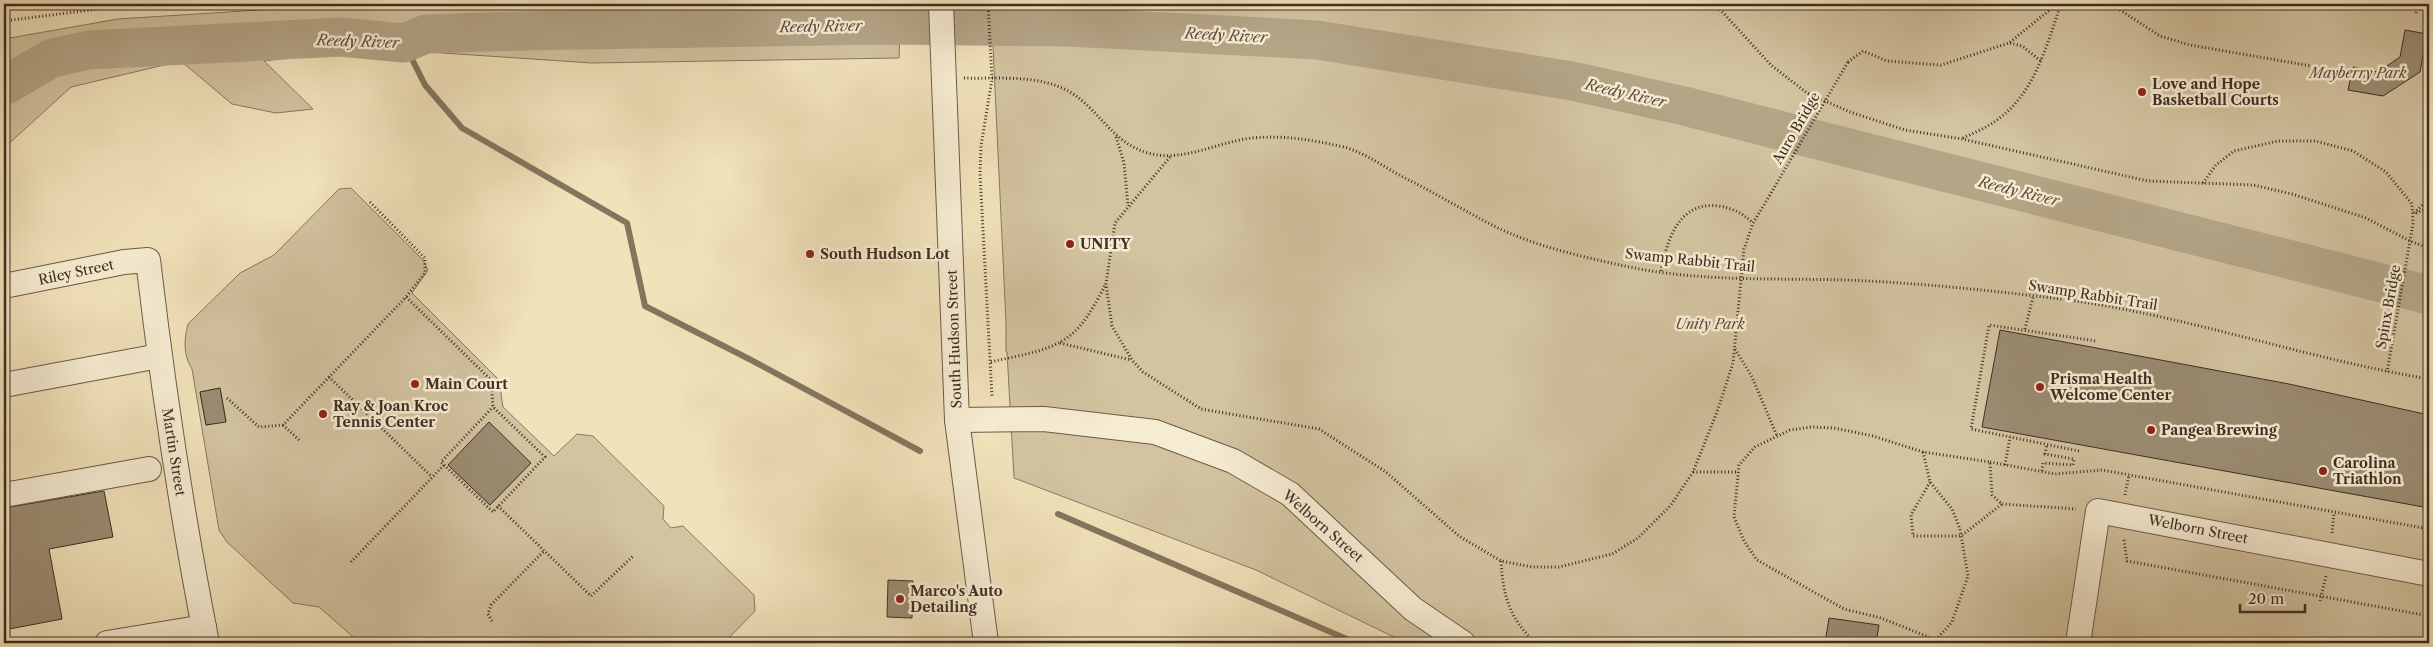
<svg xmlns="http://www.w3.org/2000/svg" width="2433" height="647" font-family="'Libre Caslon Text',serif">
<rect width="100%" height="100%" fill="#f1e2ba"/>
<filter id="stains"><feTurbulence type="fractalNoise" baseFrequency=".004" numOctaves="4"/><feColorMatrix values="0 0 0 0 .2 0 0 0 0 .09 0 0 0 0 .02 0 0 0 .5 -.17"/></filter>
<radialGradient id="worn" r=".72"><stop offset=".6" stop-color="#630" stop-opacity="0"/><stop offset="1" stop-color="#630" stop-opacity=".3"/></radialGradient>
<g fill="#d3c3a0" stroke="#887862" fill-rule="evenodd">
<polygon points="354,4 901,4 899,58 592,63 368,48 264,61 313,109 276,113 232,104 181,61 71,87 4,148 4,39 118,19"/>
<polygon points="991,4 2429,4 2429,643 1406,643 1256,570 1014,478 1007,352 1006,352 1006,323"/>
<path d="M351,188L423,260L428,270L412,293L499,380L503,407L554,456L577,434L593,436L664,506L663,519L671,528L683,526L754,595L755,611L724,643H360L319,607L293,603L227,542L219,530L192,369C183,355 184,339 188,324L240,273L274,255L339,189ZM220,388L226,421L206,425L200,392ZM531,463L490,505L448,465Z"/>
</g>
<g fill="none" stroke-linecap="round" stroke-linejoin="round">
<g stroke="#85755f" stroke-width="6">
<polyline points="404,43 425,85 462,128 627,223 645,306 753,361 920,451"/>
<polyline points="1058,514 1356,643"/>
</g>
<polyline stroke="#b4a587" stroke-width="39" points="4,86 52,58 89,50 340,37 404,43 426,34 521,31 887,25 1069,27 1317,40 1572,81 1684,106 2429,295"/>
</g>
<g fill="#9b8c72" stroke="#3e2e24">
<polygon points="2405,30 2427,34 2420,72 2383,96 2348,90 2353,67 2378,72 2400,57"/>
<polygon points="2000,330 2289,384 2429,415 2429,508 1982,427"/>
<polygon points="220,388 226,422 206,425 200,392"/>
<polygon points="489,422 531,463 490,505 448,465"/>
<polygon points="104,491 113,537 49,549 62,619 4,630 4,508"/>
<polygon points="888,580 913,581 912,618 887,617"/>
<polygon points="1829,618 1879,625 1876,643 1825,643"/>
</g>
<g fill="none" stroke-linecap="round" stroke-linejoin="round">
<g stroke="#6b5b4a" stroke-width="26">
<g id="minor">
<polyline points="941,4 957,420 986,643"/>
<path d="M4,286L124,262L148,260C163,388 182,516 207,643"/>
<polyline points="4,385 159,356"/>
<polyline points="957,420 1044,419 1155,432 1233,461 1290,494 1413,609 1463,643"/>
<polyline points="4,495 149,469"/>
<polyline points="107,643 204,627"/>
<polyline points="2078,643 2098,511 2429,574"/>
</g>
</g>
<g stroke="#3e2e24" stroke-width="3" stroke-dasharray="1 2.5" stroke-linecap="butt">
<polyline points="988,4 992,79 981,146 980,174 992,397"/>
<polyline points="1715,4 1771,65 1807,93 1850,112 1905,130 1962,139 2148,181 2253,185 2292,194 2366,218 2412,242 2429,248"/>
<polyline points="2111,4 2160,36 2190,45 2340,71"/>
<polyline points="2416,13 2418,4"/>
<polyline points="4,21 130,5 183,4"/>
<polyline points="2010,43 2022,46 2041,61"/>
<polyline points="1848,62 1863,51 1887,61 1941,65 2009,43 2057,4"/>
<path d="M964,78C999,79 1039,74 1070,92C1100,110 1111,142 1148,153C1182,163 1217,142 1252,138C1284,135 1313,140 1344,147C1366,153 1385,168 1405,178C1437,194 1468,213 1500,229C1539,247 1583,257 1625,266C1697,282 1774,278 1847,280C1921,283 1996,291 2069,300C2191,317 2308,359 2429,379"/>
<polyline points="1116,137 1124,163 1128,206"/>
<path d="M1963,138C1973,133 1984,129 1994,122C2034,96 2046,47 2061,4"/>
<polyline points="1170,157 1115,223 1106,284 1112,326 1132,360 1143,372 1201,409 1319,429 1386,472 1459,536 1501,561 1532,567 1559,567 1612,554 1638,538 1671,505 1693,472 1717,412 1733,363 1744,249 1753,223"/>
<polyline points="2203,183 2216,165 2234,151 2278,141 2315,141 2353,151 2386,172 2412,204 2413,224 2387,372"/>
<polyline points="370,202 425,258 425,273 406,297"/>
<polyline points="2414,213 2429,199"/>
<polyline points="2416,213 2429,208"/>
<path d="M1661,271C1667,240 1679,201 1718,206C1733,208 1742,213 1753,223L1764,205"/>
<polyline points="2025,329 2033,297"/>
<polyline points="1060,343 1131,360"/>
<polyline points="1735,349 1752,377 1777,436"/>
<path d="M991,362C1022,354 1057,352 1079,327C1090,315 1098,298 1106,284"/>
<polyline points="329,377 432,477"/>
<polyline points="227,398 259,427 283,425 406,297 491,380 493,407 545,457 493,512 441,462 493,407"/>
<polyline points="283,425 299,440"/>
<polyline points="2079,451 1971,429 1989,325 2096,341"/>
<polyline points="1923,452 1930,482 1952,509 1960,529 1968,576 1952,622 1933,643"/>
<polyline points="1990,462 2055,474 2102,470 2429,529"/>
<polyline points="2005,465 2010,437"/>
<polyline points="2042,471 2043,463 2073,465 2074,459 2045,454 2047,444"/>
<polyline points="1693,472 1738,472"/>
<polyline points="1930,482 1911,515 1913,536 1961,536 2002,504"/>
<polyline points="2125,495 2129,475"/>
<polyline points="498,506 591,596 633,556"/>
<polyline points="2332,533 2334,513"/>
<polyline points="2124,540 2127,561 2429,616"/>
<path d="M1501,561C1503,595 1509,619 1536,643"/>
<polyline points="351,562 444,465"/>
<polyline points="2320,601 2326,576"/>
<polyline points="492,621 488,614 491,605 544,551"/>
<polyline points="1936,640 1881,618 1844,609 1757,560 1744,541 1734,517 1739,465 1755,447 1790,430 1811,427 1834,428 1873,436 1923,452 1990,462 1992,495 2002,504 2076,509"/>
</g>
<use href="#minor" stroke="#f6ecd2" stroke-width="24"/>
<polyline stroke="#3e2e24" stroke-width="3" stroke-dasharray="1 2.5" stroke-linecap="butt" points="1764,205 1848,62"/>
</g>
<g fill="#8f2418" stroke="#f6ecd2" stroke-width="2">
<circle cx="2142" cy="92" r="5"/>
<circle cx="1070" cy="244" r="5"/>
<circle cx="810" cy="254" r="5"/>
<circle cx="415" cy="384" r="5"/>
<circle cx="2040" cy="387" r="5"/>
<circle cx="323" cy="414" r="5"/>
<circle cx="2151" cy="430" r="5"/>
<circle cx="2323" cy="471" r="5"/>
<circle cx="900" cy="599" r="5"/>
</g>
<g text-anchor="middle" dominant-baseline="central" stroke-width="5" stroke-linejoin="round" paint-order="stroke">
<g font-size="14" font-style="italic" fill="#5c4c3d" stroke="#f6ecd2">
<text x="2358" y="73">Mayberry Park</text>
<text x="1710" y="324">Unity Park</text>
</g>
<g font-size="14" font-weight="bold" fill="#3e2e24" stroke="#f6ecd2" text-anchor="start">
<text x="2152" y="84">Love and Hope<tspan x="2152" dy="16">Basketball Courts</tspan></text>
<text x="1080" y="244">UNITY</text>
<text x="820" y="254">South Hudson Lot</text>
<text x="2050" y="379">Prisma Health<tspan x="2050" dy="16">Welcome Center</tspan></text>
<text x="425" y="384">Main Court</text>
<text x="333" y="406">Ray &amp; Joan Kroc<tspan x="333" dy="16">Tennis Center</tspan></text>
<text x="2161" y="430">Pangea Brewing</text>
<text x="2333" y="463">Carolina<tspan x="2333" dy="16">Triathlon</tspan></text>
<text x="910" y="591">Marco's Auto<tspan x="910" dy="16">Detailing</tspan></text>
</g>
<g font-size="14" fill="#3e2e24" stroke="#f6ecd2">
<text transform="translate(1796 128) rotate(-60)">Auro Bridge</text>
<text transform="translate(1690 260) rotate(6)">Swamp Rabbit Trail</text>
<text transform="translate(76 272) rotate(-12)">Riley Street</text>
<text transform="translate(2093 295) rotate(9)">Swamp Rabbit Trail</text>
<text transform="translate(2388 307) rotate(-80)">Spinx Bridge</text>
<text transform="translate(954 339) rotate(-92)">South Hudson Street</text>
<text transform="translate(174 452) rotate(81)">Martin Street</text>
<text transform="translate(1323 526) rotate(41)">Welborn Street</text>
<text transform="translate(2198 529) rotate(11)">Welborn Street</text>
</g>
<g font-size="15" font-style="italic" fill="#5c4c3d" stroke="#f6ecd2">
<text transform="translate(821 26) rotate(-1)">Reedy River</text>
<text transform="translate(1226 35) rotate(3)">Reedy River</text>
<text transform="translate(358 41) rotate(2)">Reedy River</text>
<text transform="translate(1626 93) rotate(13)">Reedy River</text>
<text transform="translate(2019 191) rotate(14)">Reedy River</text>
</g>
</g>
<rect width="2433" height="647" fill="none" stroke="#f1e2ba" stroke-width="20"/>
<rect x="5" y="5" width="2423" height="637" fill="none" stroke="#3e2e24" stroke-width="2.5"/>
<rect x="10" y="10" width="2413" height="627" fill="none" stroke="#3e2e24"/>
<path d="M2240 604v8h65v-8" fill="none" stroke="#3e2e24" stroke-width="2.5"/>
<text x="2248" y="604" font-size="15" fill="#3e2e24" stroke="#f6ecd2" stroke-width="4" paint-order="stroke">20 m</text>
<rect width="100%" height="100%" filter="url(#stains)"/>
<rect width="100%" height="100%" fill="url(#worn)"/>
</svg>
